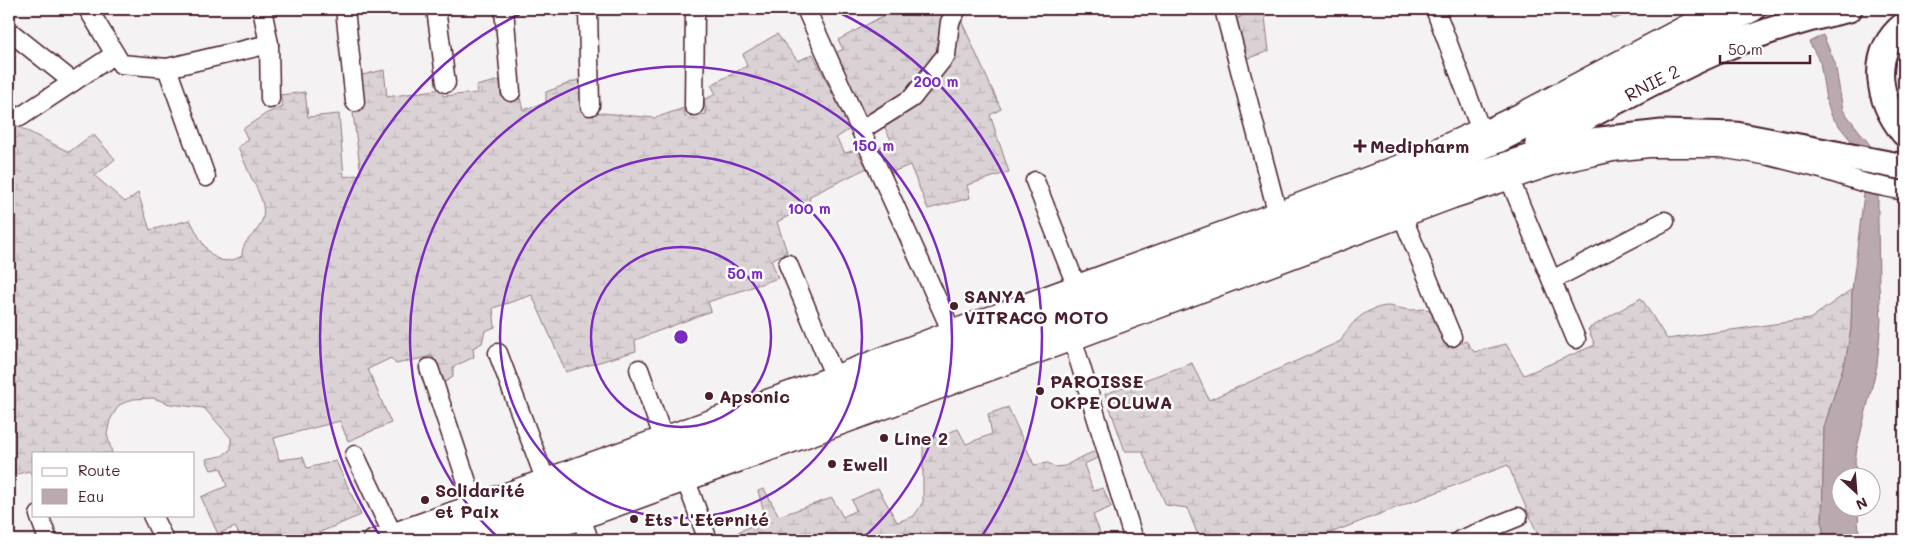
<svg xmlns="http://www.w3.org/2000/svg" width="1913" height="549" font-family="Mali,sans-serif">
<defs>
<pattern id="wetland-marsh" width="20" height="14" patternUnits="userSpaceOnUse" patternTransform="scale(1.25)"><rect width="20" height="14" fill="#dbd2d5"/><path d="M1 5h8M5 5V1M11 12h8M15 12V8" fill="none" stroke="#bdb4b7"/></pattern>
</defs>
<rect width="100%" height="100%" fill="#f4f2f2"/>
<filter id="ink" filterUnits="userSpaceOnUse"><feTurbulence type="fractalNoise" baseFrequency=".02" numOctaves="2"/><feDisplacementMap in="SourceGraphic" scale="10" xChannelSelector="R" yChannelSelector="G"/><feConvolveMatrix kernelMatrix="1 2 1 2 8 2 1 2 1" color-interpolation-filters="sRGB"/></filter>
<g filter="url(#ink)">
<g fill="url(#wetland-marsh)" stroke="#927880">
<polygon points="896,9 956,9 1001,109 990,115 1009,172 967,185 970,198 928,209 910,165 890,173 878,148 891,140 877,112 866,118 836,53 843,49 838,40"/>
<polygon points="1239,9 1264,9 1269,51 1236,62 1222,22 1241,17"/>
<polygon points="1605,9 1640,9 1614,19"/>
<path d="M777,34L798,61L813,54L850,129L836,138L845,153L856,150L867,168L810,196L809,205L777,222L787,252L771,260L778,278L708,302L711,311L635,340L636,351L566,372L532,295L493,308L495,327L485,331L482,343L473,348L474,357L453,367V377L445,382L432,356L396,364L391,358L368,369L391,423L348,441L340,421L274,438L279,460L303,457L307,468L336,461L361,515L306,538L307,540H249L246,533L240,536L235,527L218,534L201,497L227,486L221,468L211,470L206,459L222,456L231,449V438L204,408L170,404L153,398L133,399L119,405L110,420L107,434L112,453H34V478L29,471L14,475L9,474V105L13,124L69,152L93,134L115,159L95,176L125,202L138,193L150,230L190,220C202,241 212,273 242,256C242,243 249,239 257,230C270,212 261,197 252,179C247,169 243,158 238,147L248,140L243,129L267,113L283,107L280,95L305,92L308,117L339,114L344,177L361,174L353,113L362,110L358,76L384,70L387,97L442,89L443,96L477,93L476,86L500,80L501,96L519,94L523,110L546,103V92L580,79L581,111L655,118L684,108L685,117L706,114L704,100L716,94L711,85L747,66L743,54Z"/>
<path d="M1852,289L1851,329L1846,358L1824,427L1822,525L1825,540H1540L1508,465L1312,540H1200L1187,508L1166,505L1142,451H1125L1105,394L1192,363L1209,400L1341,341C1350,322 1366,308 1387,306C1395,306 1403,310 1411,310C1419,310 1423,308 1430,310L1447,348L1466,341L1474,352L1506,344L1524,375L1595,345L1588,329L1641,298L1667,339L1810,319Z"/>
<path d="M1008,407L1034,465L1048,463L1055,467L1065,466L1077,459L1098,450L1100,457L1084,464L1093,491L1103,488L1111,507L1093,515L1103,540C1094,540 1091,538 1083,536C1071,531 1059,536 1047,540H738V532L766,519L758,491L764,489L779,516L832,498L843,517L856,510L852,500L878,488L897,522L914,516L923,502V442L958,429L966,444L992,434L988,414Z"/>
</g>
<polygon fill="#baa9ae" stroke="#8d727a" points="1823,35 1835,63 1843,110 1883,162 1878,190 1878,219 1879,285 1881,320 1877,366 1857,448 1855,461 1856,476 1840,476 1840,506 1858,507 1859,540 1825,540 1822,525 1824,427 1846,358 1851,329 1852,289 1868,162 1832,117 1826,100 1820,62 1809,42"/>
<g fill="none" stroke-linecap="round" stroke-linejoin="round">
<g stroke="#4a1f2b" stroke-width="21">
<g id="minor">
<polyline points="88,9 121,64 167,68 269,44"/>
<polyline points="262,9 269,44 270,99"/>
<polyline points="345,9 355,102"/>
<polyline points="436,9 446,83"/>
<polyline points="504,9 511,92"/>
<polyline points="588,9 590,106"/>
<polyline points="806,9 951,330"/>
<polyline points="1224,9 1277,211"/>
<polyline points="1435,9 1480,128"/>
<polyline points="9,31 73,82"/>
<polyline points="167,68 206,177"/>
<polyline points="694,106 695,9"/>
<polyline points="20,117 115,54"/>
<polyline points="861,130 912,98 946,55 950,22 957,9"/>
<polyline points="1510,180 1576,339"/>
<polyline points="1035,181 1076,285"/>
<polyline points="1403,218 1452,337"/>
<polyline points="788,264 834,375"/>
<polyline points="1552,280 1665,221"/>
<polyline points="1073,341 1134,540"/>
<polyline points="498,353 545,479"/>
<polyline points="429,368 474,503"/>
<polyline points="639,369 663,437"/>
<polyline points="355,455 392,533"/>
<polyline points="686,481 708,540"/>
<polyline points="39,515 48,540"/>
<polyline points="152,515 164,540"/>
<polyline points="582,520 589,540"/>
<polyline points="372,540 834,375 951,330 1277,211 1402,163 1480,128 1490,127 1523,111 1715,9"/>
<polyline points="526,540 1073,341 1453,199 1559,164 1613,152 1649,148 1720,148 1770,156 1821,169 1865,183 1904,191"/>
<polyline points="1460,540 1518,517"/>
</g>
</g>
<g stroke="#4a1f2b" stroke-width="29">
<g id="highway">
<path d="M1904,25C1868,54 1878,101 1904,133"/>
<path id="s1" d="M1538,143C1597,112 1654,79 1715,52C1758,33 1803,19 1849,9"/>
<polyline points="417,540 1063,307 1389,185 1500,139 1752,9"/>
<polyline points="477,540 1069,327 1463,179 1575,143 1662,133 1736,135 1904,167"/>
</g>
</g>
<use href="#minor" stroke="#fff" stroke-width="18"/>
<use href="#highway" stroke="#fff" stroke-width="25"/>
</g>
</g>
<g fill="none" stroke="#7b2cbf" stroke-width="2.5">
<circle cx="681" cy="337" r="90"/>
<circle cx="681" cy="337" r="181"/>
<path d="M501 540A271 271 0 1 1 861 540"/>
<path d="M382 539A361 361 0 0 1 528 10M834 10A361 361 0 0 1 980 539"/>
</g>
<g fill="#4a1f2b" stroke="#fff" stroke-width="2">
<path d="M1357.5 138.5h5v5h5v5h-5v5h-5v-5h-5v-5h5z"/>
<circle cx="954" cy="306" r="5"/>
<circle cx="1040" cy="391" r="5"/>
<circle cx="709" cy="396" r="5"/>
<circle cx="884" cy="438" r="5"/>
<circle cx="832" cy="464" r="5"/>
<circle cx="425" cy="500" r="5"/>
<circle cx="634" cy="519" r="5"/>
</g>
<g text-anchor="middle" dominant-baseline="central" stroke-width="5" stroke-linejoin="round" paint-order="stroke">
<g font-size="18" fill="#4a1f2b" stroke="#fff">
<text stroke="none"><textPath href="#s1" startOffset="129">RNIE 2</textPath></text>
</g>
<g font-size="18" font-weight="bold" fill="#4a1f2b" stroke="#fff" text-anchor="start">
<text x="1370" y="146">Medipharm</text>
<text x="964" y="296">SANYA<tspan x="964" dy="21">VITRACO MOTO</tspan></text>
<text x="1050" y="381">PAROISSE<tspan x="1050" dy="21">OKPE OLUWA</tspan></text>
<text x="719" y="396">Apsonic</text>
<text x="894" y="438">Line 2</text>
<text x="842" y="464">Ewell</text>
<text x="435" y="490">Solidarité<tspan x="435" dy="21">et Paix</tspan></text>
<text x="644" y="519">Ets L'Eternité</text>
</g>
</g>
<circle cx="681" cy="337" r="8" fill="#7b2cbf" stroke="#fff" stroke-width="2.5"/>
<g font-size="15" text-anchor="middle" font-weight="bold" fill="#7b2cbf" stroke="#fff" stroke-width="5" stroke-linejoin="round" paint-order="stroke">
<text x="936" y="87">200 m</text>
<text x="873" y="151">150 m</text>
<text x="809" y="214">100 m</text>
<text x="745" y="279">50 m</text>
</g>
<rect width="1913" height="549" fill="none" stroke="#fff" stroke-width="30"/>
<rect x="15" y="15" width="1883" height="519" fill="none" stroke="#4a1f2b" stroke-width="2" filter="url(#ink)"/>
<rect x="32" y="452" width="162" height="65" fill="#ffffff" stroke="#b7a5aa"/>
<rect x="42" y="468" width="25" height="8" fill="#ffffff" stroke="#b7a5aa"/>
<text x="78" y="476" font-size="15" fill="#4a1f2b">Route</text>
<rect x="42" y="489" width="25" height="15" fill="#baa9ae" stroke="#b7a5aa"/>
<text x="78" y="502" font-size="15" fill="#4a1f2b">Eau</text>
<g transform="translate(1856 492) rotate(154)"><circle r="24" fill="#ffffff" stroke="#b7a5aa"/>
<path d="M0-4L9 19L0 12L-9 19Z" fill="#4a1f2b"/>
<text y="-8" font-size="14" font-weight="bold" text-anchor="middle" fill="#4a1f2b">N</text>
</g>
<path d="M1720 55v8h90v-8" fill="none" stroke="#4a1f2b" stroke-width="2.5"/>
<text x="1728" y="55" font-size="15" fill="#4a1f2b" stroke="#ffffff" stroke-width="4" paint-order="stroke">50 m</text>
</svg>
